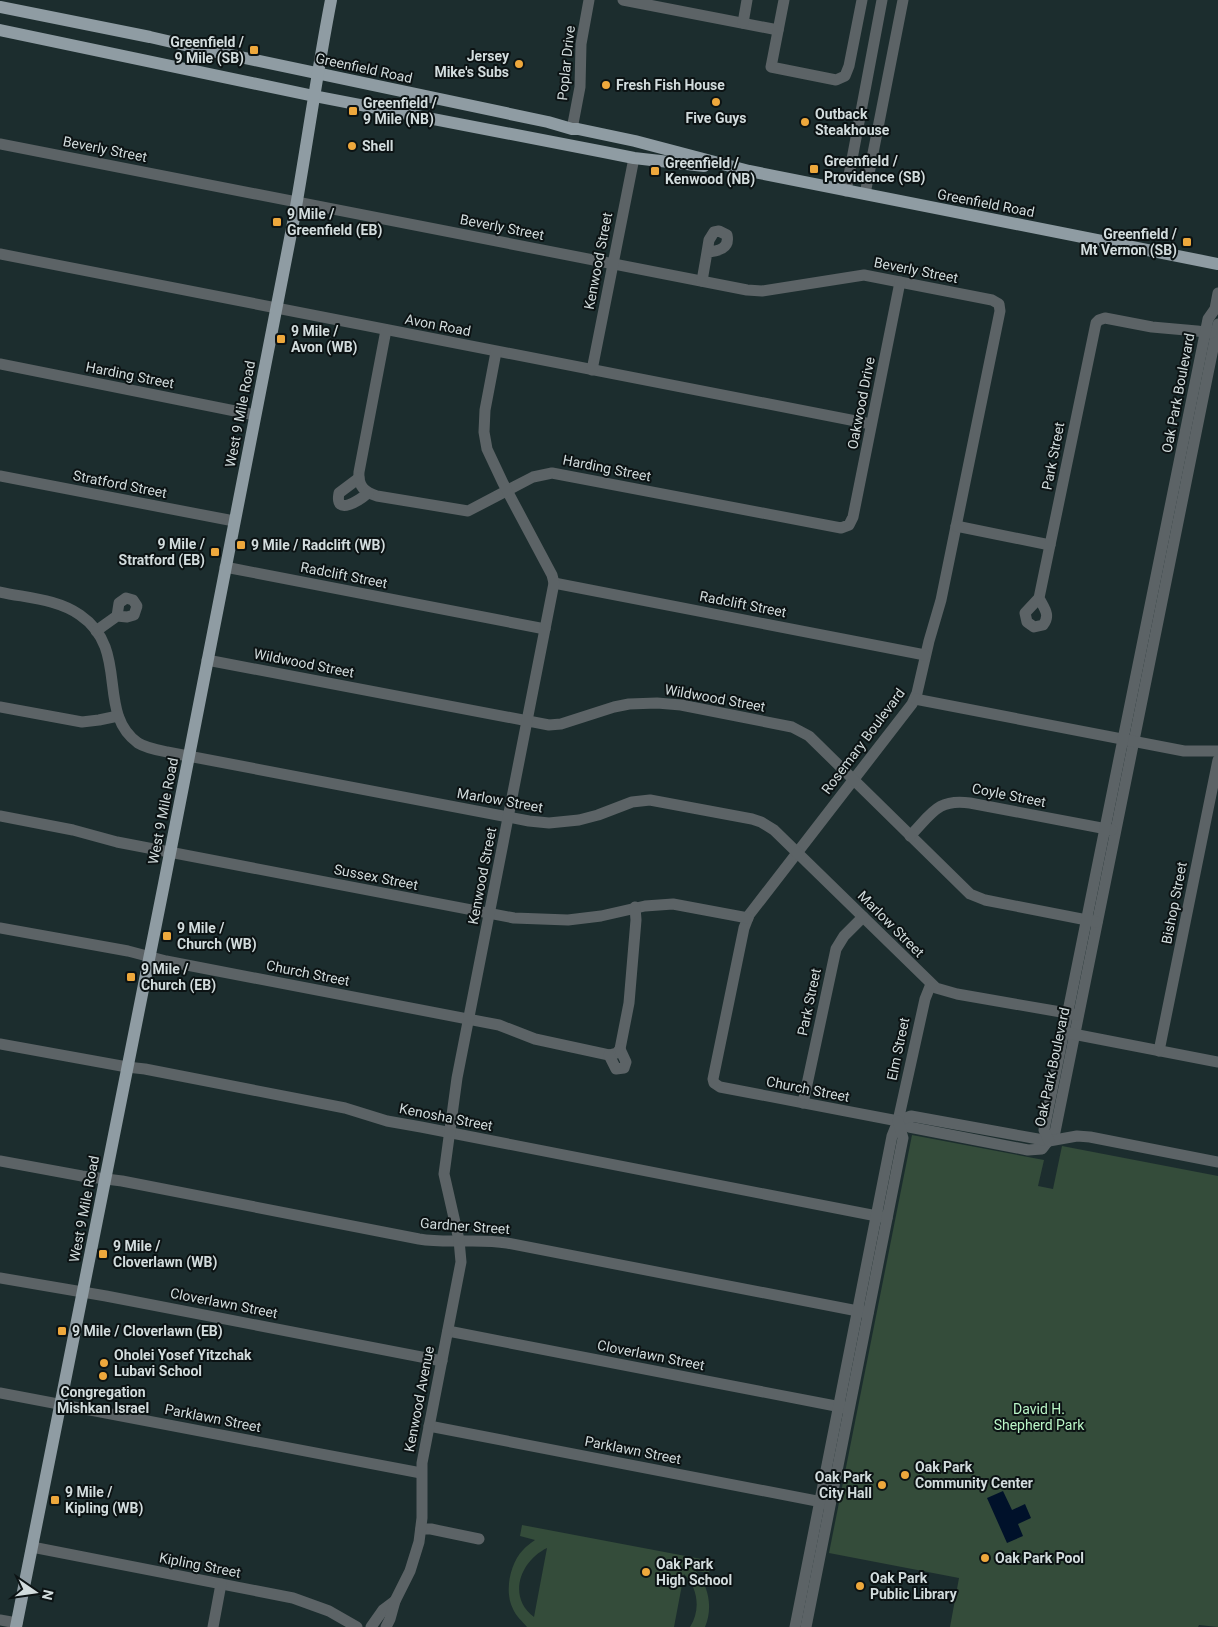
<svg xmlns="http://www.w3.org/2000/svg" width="1218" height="1627" font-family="Roboto,sans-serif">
<rect width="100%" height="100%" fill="#1c2d2e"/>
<g fill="#344c3a" fill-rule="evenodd">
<polygon points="912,1135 1044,1160 1038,1186 1053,1189 1062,1146 1218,1176 1218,1627 1199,1625 1198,1627 950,1627 959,1578 829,1553"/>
<path d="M522,1525L712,1561L709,1573L696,1571C709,1587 713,1608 705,1627H690C701,1610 698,1588 684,1574L674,1627H527C522,1621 516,1616 513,1609C504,1592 510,1563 523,1550C526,1546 531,1543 535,1540L520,1536ZM547,1548L534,1617C507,1597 520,1561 547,1548Z"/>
</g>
<polygon fill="#00112a" points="1003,1491 1012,1510 1025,1504 1031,1518 1018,1524 1023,1536 1007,1543 987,1498"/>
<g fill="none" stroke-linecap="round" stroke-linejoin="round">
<g stroke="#5c6366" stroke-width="11">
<polyline points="623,0 778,30"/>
<polyline points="784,0 771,67 836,80 845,76 849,66 862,0"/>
<polyline points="743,23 747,0"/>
<polyline points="572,129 580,87 581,44 589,0"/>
<polyline points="0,144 747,290 762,291 864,275 992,300 999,304 1000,311 941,600 929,641 917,693 912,704 749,915 744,928 713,1079 714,1083 720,1087 898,1121 909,1127 1028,1150 1042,1149 1055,1132 1218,324"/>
<polyline points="846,191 882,0"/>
<polyline points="865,194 903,0"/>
<polyline points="0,254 871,424"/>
<path d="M702,281L707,252C718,251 730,249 727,235L719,231L714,232L709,240L707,252"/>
<path d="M386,330L359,472C358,486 364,492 377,496L468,511L533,477L552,473L841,528L849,525L853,517L900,282"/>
<polyline points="0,364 255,415"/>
<polyline points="592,370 634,158"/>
<polyline points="0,476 234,521"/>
<path d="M359,478L339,493C334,518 361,499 368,493"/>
<polyline points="956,526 1050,545"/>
<polyline points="225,567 545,629"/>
<polyline points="554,583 925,655"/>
<path d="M0,592C27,598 57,599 80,615C131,650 95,712 138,743C146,748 157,750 167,752L529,821L549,823L579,820L598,815L632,802L650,800L752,819L761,822L774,830L936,988L957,994L1078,1015"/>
<path d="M1039,598C1044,608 1051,615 1043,625L1034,627L1027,622L1025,613L1039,598L1096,323L1099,320L1105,318L1152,327L1197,331L1211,333"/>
<polyline points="96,631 117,616 127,617 134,615 137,606 133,600 126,598 119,603 117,616"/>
<polyline points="207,660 549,725 561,724 614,707 629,704 657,703 681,705 792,727 809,736 970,894 985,900 1097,922"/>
<polyline points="915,699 1184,751 1218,751"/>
<polyline points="0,707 82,722 99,720 118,716"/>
<polyline points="0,816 73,830 117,842 514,918 568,920 601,916 645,906 673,904 748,918"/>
<path d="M910,836C931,815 937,798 970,803L1112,830"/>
<polyline points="0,928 128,951 166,961 499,1025 535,1039 609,1055 617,1053 620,1049 629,1003 636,920 635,907"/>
<polyline points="1068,1033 1218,1062"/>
<polyline points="0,1044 127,1067 145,1069 345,1108 387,1121 421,1127 887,1218"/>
<polyline points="1159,1051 1218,760"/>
<polyline points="609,1055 616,1069 624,1068 626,1062 620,1049"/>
<polyline points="803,1103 836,949 844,936 863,917"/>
<polyline points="898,1121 911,1116 1049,1141 1077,1136 1090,1137 1218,1162"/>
<polyline points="1049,1141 1044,1130 1045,1125 1208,319 1215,309 1218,293"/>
<path d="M0,1161L82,1176L122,1181L419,1239C448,1244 478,1238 507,1243L868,1313"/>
<polyline points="0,1278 106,1296 442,1361"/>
<polyline points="448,1331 846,1408"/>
<polyline points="0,1393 421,1473"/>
<polyline points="429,1426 827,1503"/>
<polyline points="421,1529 431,1529 479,1539"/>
<polyline points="32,1547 293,1598 329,1611 357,1627"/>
<polyline points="0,1620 17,1623"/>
<polyline points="213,1627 221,1584"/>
<polyline points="371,1627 383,1610 395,1601"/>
<polyline points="386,1627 390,1619 395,1601 410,1571 419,1542 422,1518 422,1463 461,1262 459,1240 444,1174 457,1078 554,583 552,575 503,483 487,449 484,432 485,410 496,352"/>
<polyline points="795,1627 892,1136 898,1121 925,999 931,984"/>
<polyline points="806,1627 903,1138 898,1121"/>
</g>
<g stroke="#8f9ca3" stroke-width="12">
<polyline points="0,7 150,37 202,49 548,122 572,129 578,129 635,141 749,171 1218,264"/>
<polyline points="0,30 314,96 604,152 634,158 704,166"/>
<path d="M16,1627L164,884L294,218C307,145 317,72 331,0"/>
</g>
</g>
<g fill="#eea83c" stroke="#0c1314" stroke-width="2">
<rect x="249" y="45" width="10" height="10" rx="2.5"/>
<circle cx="519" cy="64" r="5"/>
<circle cx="606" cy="85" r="5"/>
<circle cx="716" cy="102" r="5"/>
<rect x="348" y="106" width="10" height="10" rx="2.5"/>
<circle cx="805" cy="122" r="5"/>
<circle cx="352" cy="146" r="5"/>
<rect x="809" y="164" width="10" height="10" rx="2.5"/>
<rect x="650" y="166" width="10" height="10" rx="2.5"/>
<rect x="272" y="217" width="10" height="10" rx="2.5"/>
<rect x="1182" y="237" width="10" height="10" rx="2.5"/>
<rect x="276" y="334" width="10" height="10" rx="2.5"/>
<rect x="236" y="540" width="10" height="10" rx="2.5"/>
<rect x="210" y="547" width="10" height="10" rx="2.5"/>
<rect x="162" y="931" width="10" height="10" rx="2.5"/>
<rect x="126" y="972" width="10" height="10" rx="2.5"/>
<rect x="98" y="1249" width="10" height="10" rx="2.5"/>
<rect x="57" y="1326" width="10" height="10" rx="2.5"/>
<circle cx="104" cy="1363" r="5"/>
<circle cx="103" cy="1376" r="5"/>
<circle cx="905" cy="1475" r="5"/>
<circle cx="882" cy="1485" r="5"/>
<rect x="50" y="1495" width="10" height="10" rx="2.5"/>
<circle cx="985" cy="1558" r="5"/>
<circle cx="646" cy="1572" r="5"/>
<circle cx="860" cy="1586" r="5"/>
</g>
<g text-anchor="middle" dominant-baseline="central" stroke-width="4" stroke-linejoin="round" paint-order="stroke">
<g font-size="14" font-weight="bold" fill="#d2dcdd" stroke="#0c1314" text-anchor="start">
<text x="244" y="42" text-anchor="end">Greenfield /<tspan x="244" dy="16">9 Mile (SB)</tspan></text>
<text x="509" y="56" text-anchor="end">Jersey<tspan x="509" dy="16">Mike's Subs</tspan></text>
<text x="616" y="85">Fresh Fish House</text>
<text x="363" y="103">Greenfield /<tspan x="363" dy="16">9 Mile (NB)</tspan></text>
<text x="815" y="114">Outback<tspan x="815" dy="16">Steakhouse</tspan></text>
<text x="716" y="118" text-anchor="middle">Five Guys</text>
<text x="362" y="146">Shell</text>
<text x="824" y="161">Greenfield /<tspan x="824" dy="16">Providence (SB)</tspan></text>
<text x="665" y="163">Greenfield /<tspan x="665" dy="16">Kenwood (NB)</tspan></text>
<text x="287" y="214">9 Mile /<tspan x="287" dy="16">Greenfield (EB)</tspan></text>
<text x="1177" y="234" text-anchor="end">Greenfield /<tspan x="1177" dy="16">Mt Vernon (SB)</tspan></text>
<text x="291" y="331">9 Mile /<tspan x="291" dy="16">Avon (WB)</tspan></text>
<text x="205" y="544" text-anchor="end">9 Mile /<tspan x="205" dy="16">Stratford (EB)</tspan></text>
<text x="251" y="545">9 Mile / Radclift (WB)</text>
<text x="177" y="928">9 Mile /<tspan x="177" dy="16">Church (WB)</tspan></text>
<text x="141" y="969">9 Mile /<tspan x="141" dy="16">Church (EB)</tspan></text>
<text x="113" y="1246">9 Mile /<tspan x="113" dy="16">Cloverlawn (WB)</tspan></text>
<text x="72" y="1331">9 Mile / Cloverlawn (EB)</text>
<text x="114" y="1355">Oholei Yosef Yitzchak<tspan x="114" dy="16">Lubavi School</tspan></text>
<text x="103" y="1392" text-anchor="middle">Congregation<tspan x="103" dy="16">Mishkan Israel</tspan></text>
<text x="915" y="1467">Oak Park<tspan x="915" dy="16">Community Center</tspan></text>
<text x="872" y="1477" text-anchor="end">Oak Park<tspan x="872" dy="16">City Hall</tspan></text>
<text x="65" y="1492">9 Mile /<tspan x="65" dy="16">Kipling (WB)</tspan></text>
<text x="995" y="1558">Oak Park Pool</text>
<text x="656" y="1564">Oak Park<tspan x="656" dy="16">High School</tspan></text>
<text x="870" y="1578">Oak Park<tspan x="870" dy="16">Public Library</tspan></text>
</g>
<g font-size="14" fill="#d2dcdd" stroke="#0c1314">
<text transform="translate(566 63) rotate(-84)">Poplar Drive</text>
<text transform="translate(364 68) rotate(12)">Greenfield Road</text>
<text transform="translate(105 149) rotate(11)">Beverly Street</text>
<text transform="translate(986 203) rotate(11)">Greenfield Road</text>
<text transform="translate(502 227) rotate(11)">Beverly Street</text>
<text transform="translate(598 261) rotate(-79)">Kenwood Street</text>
<text transform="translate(916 270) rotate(11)">Beverly Street</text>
<text transform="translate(438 325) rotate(11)">Avon Road</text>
<text transform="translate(130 375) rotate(11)">Harding Street</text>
<text transform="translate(1178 393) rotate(-79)">Oak Park Boulevard</text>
<text transform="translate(861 403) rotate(-79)">Oakwood Drive</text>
<text transform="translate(240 414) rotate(-79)">West 9 Mile Road</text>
<text transform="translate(1053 456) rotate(-79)">Park Street</text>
<text transform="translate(607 468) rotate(11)">Harding Street</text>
<text transform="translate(120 484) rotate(11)">Stratford Street</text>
<text transform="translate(344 575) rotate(11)">Radclift Street</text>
<text transform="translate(743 604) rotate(11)">Radclift Street</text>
<text transform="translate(304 663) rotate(11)">Wildwood Street</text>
<text transform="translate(715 698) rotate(10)">Wildwood Street</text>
<text transform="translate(863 741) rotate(-53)">Rosemary Boulevard</text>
<text transform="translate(1009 795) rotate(11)">Coyle Street</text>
<text transform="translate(500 800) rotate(10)">Marlow Street</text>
<text transform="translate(163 811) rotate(-79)">West 9 Mile Road</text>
<text transform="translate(482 876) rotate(-79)">Kenwood Street</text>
<text transform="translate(376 877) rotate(11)">Sussex Street</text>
<text transform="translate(1174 903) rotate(-79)">Bishop Street</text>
<text transform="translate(891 924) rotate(45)">Marlow Street</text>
<text transform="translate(308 973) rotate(11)">Church Street</text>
<text transform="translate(809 1002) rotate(-78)">Park Street</text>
<text transform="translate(898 1049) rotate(-78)">Elm Street</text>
<text transform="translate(1052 1067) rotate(-78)">Oak Park Boulevard</text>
<text transform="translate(808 1089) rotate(11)">Church Street</text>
<text transform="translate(446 1117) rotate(11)">Kenosha Street</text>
<text transform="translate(84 1209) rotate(-79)">West 9 Mile Road</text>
<text transform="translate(465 1226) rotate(4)">Gardner Street</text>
<text transform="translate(224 1303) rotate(11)">Cloverlawn Street</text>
<text transform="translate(651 1355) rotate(11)">Cloverlawn Street</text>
<text transform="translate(419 1399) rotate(-79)">Kenwood Avenue</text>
<text transform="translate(213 1418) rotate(11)">Parklawn Street</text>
<text transform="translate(633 1450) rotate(11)">Parklawn Street</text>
<text transform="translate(200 1565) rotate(11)">Kipling Street</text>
</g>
<g font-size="14" fill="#baf6c7" stroke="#0c1314">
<text x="1039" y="1409">David H.<tspan x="1039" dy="16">Shepherd Park</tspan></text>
</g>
</g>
<g transform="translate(35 1592) rotate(103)" stroke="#0c1314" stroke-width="4" paint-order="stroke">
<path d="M0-4L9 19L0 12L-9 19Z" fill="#d2dcdd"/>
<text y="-8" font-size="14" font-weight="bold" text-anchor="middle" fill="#d2dcdd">N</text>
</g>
</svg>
